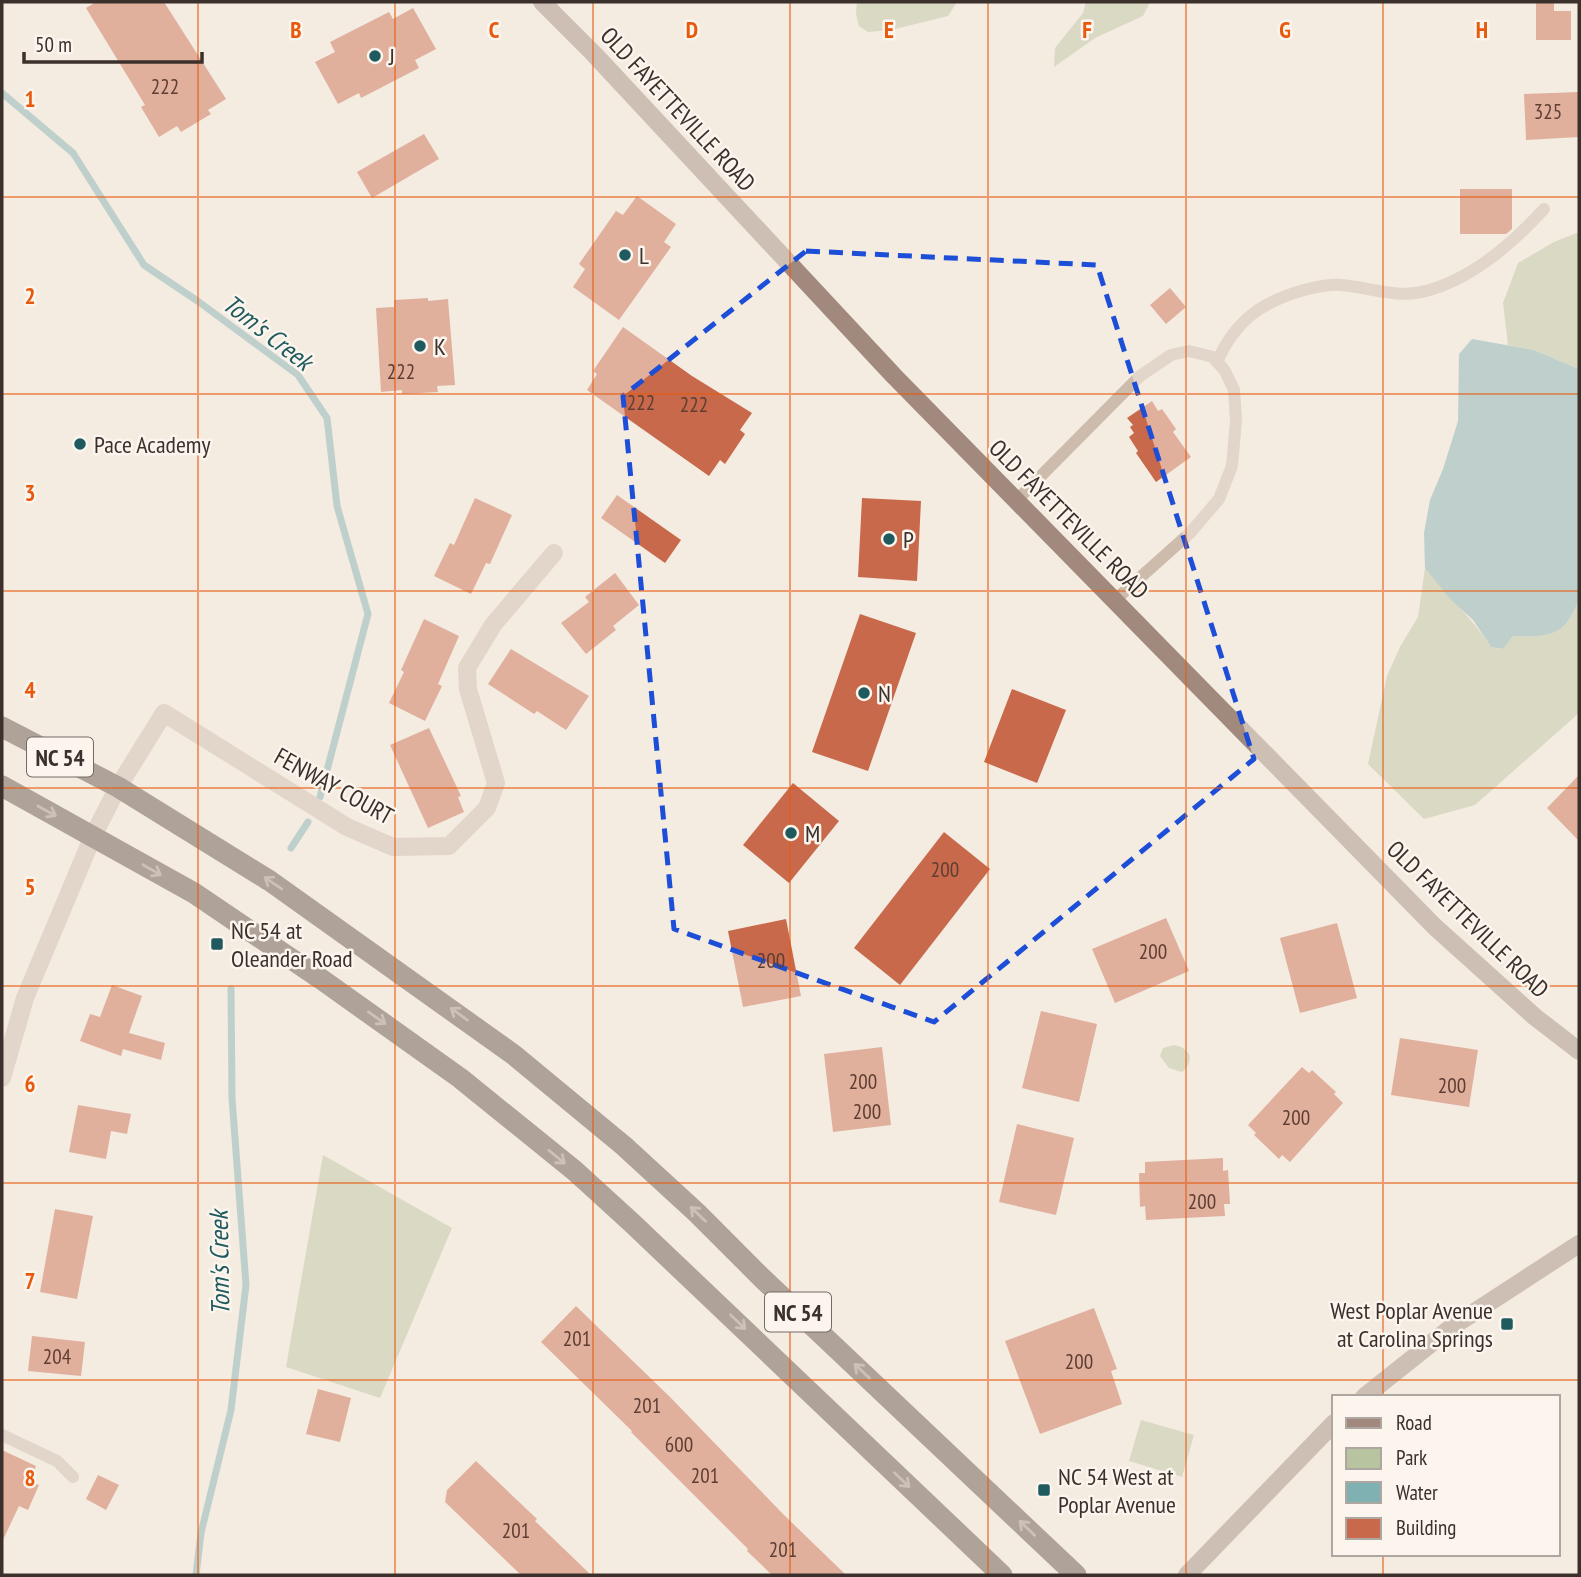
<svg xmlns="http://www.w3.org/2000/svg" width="1581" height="1577" font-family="'PT Sans Narrow',sans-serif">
<rect width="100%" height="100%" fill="#f4ebe1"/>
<g fill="#b8c4a0">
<polygon points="857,2 957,2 948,16 891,30 868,32 859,26 856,14"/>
<polygon points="1086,2 1150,2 1143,16 1095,38 1054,67 1055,48 1083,13"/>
<polygon points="1579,232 1579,369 1534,350 1508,345 1503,303 1518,263 1554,242"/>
<path d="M1425,568C1447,595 1472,618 1491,647L1502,649L1513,636C1529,637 1552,638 1564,626C1570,620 1575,608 1579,601V713L1475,805L1424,819L1368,764L1387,676L1400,647L1418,617Z"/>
<path d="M1174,1045C1191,1048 1195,1061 1182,1072L1169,1068L1160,1056L1163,1048Z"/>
<polygon points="323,1155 452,1228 380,1398 286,1367"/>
<polygon points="1141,1420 1194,1435 1182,1477 1129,1461"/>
</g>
<path fill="#7fb0b2" d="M1472,339L1534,350L1579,369V601C1575,608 1570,620 1564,626C1552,638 1529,637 1513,636L1503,649L1491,647L1473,620L1450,599L1425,568L1424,533L1430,500L1443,469L1458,421L1459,354Z"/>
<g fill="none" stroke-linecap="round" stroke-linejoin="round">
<g stroke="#7fb0b2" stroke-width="7">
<polyline points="2,93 73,153 144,265 199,302 298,375 327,418 337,506 368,614 320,797"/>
<polyline points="291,848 308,822"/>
<polyline points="196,1575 201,1533 231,1410 246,1285 232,1098 231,989"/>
</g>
</g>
<g fill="#c8694b">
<polygon points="96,2 164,2 226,99 208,110 211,114 181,132 177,126 159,137 141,107 145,105 86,8"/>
<polygon points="1536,2 1554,2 1554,11 1571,11 1571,40 1536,40"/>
<polygon points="413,8 436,49 415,60 419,68 361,98 359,93 338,104 315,62 335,52 330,42 389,12 393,19"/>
<polygon points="1579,92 1579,137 1526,140 1524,94"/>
<polygon points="424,134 439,159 372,198 357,172"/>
<polygon points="1460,189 1512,189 1512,229 1506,234 1460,234"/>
<polygon points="637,196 676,224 664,242 671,247 619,320 573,287 585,269 579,264 616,211 623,215"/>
<polygon points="1170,288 1186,307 1166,324 1150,305"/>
<polygon points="428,298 428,301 448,299 455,385 437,386 438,392 402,394 402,390 381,392 376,308 394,307 394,300"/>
<polygon points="623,327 692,376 752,413 740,430 745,434 725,464 720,460 709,476 587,390 597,374 593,371"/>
<polygon points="1152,401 1158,411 1162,409 1176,429 1173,432 1191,457 1156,482 1136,453 1138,451 1129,437 1134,433 1130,427 1133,425 1127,418"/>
<polygon points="617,495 681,540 665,563 601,518"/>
<polygon points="475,498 512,515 490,564 486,563 471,594 434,576 450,543 454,545"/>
<polygon points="862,498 921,501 917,581 858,577"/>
<polygon points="615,573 639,605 613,626 616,630 586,654 561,623 589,602 585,597"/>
<polygon points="860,614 916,633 868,771 812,752"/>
<polygon points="424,619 459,636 438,684 442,686 425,721 389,703 404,672 401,670"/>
<polygon points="511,649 589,696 566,730 537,711 534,714 488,684"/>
<polygon points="1012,689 1066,710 1037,783 984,762"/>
<polygon points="429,728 461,796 458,797 464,812 428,828 390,745"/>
<polygon points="1579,775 1579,841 1547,808"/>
<polygon points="793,783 839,821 789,883 743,845"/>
<polygon points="944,832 990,869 900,985 854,948"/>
<polygon points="1166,918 1189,971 1115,1003 1092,949"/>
<polygon points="786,919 801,996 743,1007 728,931"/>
<polygon points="1337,923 1357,998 1300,1013 1280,938"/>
<polygon points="112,985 142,996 129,1033 165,1043 161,1060 123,1049 121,1056 80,1041 90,1014 100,1017"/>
<polygon points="1041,1011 1097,1024 1079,1102 1022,1088"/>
<polygon points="1400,1038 1478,1050 1469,1107 1391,1095"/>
<polygon points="882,1047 891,1125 833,1132 824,1054"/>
<polygon points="1302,1067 1309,1073 1312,1070 1336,1092 1334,1094 1343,1103 1290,1162 1282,1155 1279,1159 1254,1135 1256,1133 1248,1125"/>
<polygon points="78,1105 131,1114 127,1134 111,1131 106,1159 69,1152"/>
<polygon points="1017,1124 1074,1138 1056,1215 999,1202"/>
<polygon points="1223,1158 1223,1171 1228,1170 1230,1204 1224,1204 1225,1216 1146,1220 1145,1206 1140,1207 1139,1173 1145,1173 1145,1162"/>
<polygon points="55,1209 93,1216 77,1299 40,1292"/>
<polygon points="576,1306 670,1397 784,1515 846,1575 772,1575 747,1551 748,1549 631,1432 632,1431 541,1342"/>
<polygon points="1094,1308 1117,1369 1111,1371 1122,1404 1040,1434 1005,1341"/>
<polygon points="32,1336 85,1342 81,1376 28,1371"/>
<polygon points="318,1389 351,1398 340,1442 306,1434"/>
<polygon points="2,1450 36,1466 30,1481 39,1485 28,1510 19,1506 2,1542"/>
<polygon points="476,1461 537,1519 535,1521 591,1575 521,1575 445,1502 447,1490"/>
<polygon points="98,1475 119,1485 106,1510 86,1499"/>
</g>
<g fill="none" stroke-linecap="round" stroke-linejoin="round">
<g stroke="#cdbbac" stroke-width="12">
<path d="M1217,362C1235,321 1261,302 1304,290C1316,287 1329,284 1341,285C1368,287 1398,299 1426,291C1472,279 1512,244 1544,209"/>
<polyline points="1017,500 1140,376 1171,355 1189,351 1213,357 1225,371 1234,390 1236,420 1232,466 1219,499 1190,533 1115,600"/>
<polyline points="2,1435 57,1461 73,1477"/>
</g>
<polyline stroke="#cdbbac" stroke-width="18" points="2,1078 25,998 93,836 118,787 164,713 347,827 393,847 449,846 487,808 496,783 468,689 467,668 493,625 554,553"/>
<g stroke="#a18a7d" stroke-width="18">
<polyline points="542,2 594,54 894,376 1435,927 1535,1017 1579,1051"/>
<polyline points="1364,1397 1453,1326 1579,1244"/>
<polyline points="1187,1575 1334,1423"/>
</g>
<g stroke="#5c4a42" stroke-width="21">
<polyline points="2,727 118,787 270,881 514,1055 624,1146 697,1213 763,1279 1076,1575"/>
<polyline points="2,786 194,893 321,979 460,1078 575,1171 632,1223 1002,1575"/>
</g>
</g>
<defs><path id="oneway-shaft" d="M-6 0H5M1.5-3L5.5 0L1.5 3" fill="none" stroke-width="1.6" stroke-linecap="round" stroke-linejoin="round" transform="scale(1.75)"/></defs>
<g stroke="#9c8e87">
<use href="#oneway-shaft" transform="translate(47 811) rotate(29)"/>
<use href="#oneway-shaft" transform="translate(152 870) rotate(30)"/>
<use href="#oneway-shaft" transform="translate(273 883) rotate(-146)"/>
<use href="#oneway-shaft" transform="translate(459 1014) rotate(-144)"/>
<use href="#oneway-shaft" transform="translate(377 1018) rotate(35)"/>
<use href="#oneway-shaft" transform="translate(557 1157) rotate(39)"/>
<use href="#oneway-shaft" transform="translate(698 1214) rotate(-136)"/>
<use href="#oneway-shaft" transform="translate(738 1322) rotate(44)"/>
<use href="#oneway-shaft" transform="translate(862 1371) rotate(-137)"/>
<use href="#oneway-shaft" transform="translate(902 1480) rotate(44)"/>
<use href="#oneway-shaft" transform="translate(1027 1528) rotate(-136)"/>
</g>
<path d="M0 0H1581V1577H0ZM806,251L1097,265L1254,759L934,1022L674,929L623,396Z" fill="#f4ebe1" fill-opacity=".55" fill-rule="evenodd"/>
<path fill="none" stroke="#1d4ed8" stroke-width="5" stroke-dasharray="14 9" stroke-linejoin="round" d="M806,251L1097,265L1254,759L934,1022L674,929L623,396Z"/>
<path fill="none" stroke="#e8590c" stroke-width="2" stroke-opacity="0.55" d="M198,2V1575M395,2V1575M593,2V1575M790,2V1575M988,2V1575M1186,2V1575M1383,2V1397M2,197H1579M2,394H1579M2,591H1579M2,788H1579M2,986H1579M2,1183H1579M2,1380H1579M1383,1554V1575"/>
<g fill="#1f5a5e" stroke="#fbf5ee" stroke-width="2.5">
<circle cx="375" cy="56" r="7"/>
<circle cx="625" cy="255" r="7"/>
<circle cx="420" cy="346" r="7"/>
<circle cx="80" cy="444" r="7"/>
<circle cx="889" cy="539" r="7"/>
<circle cx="864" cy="693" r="7"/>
<circle cx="791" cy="833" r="7"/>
<rect x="210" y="937" width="14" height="14" rx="3.5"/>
<rect x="1500" y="1317" width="14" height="14" rx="3.5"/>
<rect x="1037" y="1483" width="14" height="14" rx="3.5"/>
</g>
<g text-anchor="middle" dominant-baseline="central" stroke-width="5" stroke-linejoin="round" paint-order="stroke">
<g font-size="21" fill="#5e3e33">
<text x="165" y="86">222</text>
<text x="1548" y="111">325</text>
<text x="401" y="371">222</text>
<text x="641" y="402">222</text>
<text x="694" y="404">222</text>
<text x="945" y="869">200</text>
<text x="1153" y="951">200</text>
<text x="771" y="960">200</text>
<text x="863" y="1081">200</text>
<text x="1452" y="1085">200</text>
<text x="867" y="1111">200</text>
<text x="1296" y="1117">200</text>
<text x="1202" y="1201">200</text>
<text x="577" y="1338">201</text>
<text x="57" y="1356">204</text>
<text x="1079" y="1361">200</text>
<text x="647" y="1405">201</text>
<text x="679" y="1444">600</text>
<text x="705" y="1475">201</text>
<text x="516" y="1530">201</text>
<text x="783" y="1549">201</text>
</g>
<g fill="#fbf5ee" stroke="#756b66" stroke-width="2">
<rect x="27" y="737.5" width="66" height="39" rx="5"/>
<rect x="765" y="1292.5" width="66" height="39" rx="5"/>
</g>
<g font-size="23" font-weight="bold" fill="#3b302b">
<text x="60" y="757">NC 54</text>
<text x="798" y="1312">NC 54</text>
</g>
<g font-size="24" fill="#3b302b" stroke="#fbf5ee" text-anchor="start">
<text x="389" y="56">J</text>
<text x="639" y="255">L</text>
<text x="434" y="346">K</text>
<text x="94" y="444">Pace Academy</text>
<text x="903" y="539">P</text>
<text x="878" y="693">N</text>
<text x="805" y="833">M</text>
<text x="231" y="930">NC 54 at<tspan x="231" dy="28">Oleander Road</tspan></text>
<text x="1493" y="1310" text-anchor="end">West Poplar Avenue<tspan x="1493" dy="28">at Carolina Springs</tspan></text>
<text x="1058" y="1476">NC 54 West at<tspan x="1058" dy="28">Poplar Avenue</tspan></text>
</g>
<g font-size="24" fill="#3b302b" stroke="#fbf5ee">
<text transform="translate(678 109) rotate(47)">OLD FAYETTEVILLE ROAD</text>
<text transform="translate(1069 519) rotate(45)">OLD FAYETTEVILLE ROAD</text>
<text transform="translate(334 786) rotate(29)">FENWAY COURT</text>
<text transform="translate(1468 919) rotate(44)">OLD FAYETTEVILLE ROAD</text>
</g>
<g font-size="26" font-style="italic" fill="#1f5a5e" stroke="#fbf5ee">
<text transform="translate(268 332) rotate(38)">Tom's Creek</text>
<text transform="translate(219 1263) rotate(-91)">Tom's Creek</text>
</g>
</g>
<g font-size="23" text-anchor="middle" font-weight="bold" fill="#e8590c" stroke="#fbf5ee" stroke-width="5" stroke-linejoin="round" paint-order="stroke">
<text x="296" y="38">B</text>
<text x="494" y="38">C</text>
<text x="692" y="38">D</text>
<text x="889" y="38">E</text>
<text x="1087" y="38">F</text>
<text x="1285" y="38">G</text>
<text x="1482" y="38">H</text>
<text x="30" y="107">1</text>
<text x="30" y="304">2</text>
<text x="30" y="501">3</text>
<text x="30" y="698">4</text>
<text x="30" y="895">5</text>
<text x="30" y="1092">6</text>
<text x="30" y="1289">7</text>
<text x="30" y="1486">8</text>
</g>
<rect width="1581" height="1577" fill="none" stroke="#3b302b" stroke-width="7"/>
<rect x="1332" y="1395" width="228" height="161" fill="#fbf5ee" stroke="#aea6a0" stroke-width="2"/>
<rect x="1346" y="1418" width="35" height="10" fill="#a18a7d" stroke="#aea6a0" stroke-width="2"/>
<text x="1396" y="1430" font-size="21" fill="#3b302b">Road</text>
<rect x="1346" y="1448" width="35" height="21" fill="#b8c4a0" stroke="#aea6a0" stroke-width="2"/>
<text x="1396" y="1465" font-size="21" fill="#3b302b">Park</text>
<rect x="1346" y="1482" width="35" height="21" fill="#7fb0b2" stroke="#aea6a0" stroke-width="2"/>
<text x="1396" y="1500" font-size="21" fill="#3b302b">Water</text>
<rect x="1346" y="1518" width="35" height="21" fill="#c8694b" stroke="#aea6a0" stroke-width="2"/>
<text x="1396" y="1535" font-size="21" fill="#3b302b">Building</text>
<path d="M24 52v10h178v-10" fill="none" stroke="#3b302b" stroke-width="3.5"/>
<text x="35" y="52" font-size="21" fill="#3b302b" stroke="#fbf5ee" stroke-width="5" paint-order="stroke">50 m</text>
</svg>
